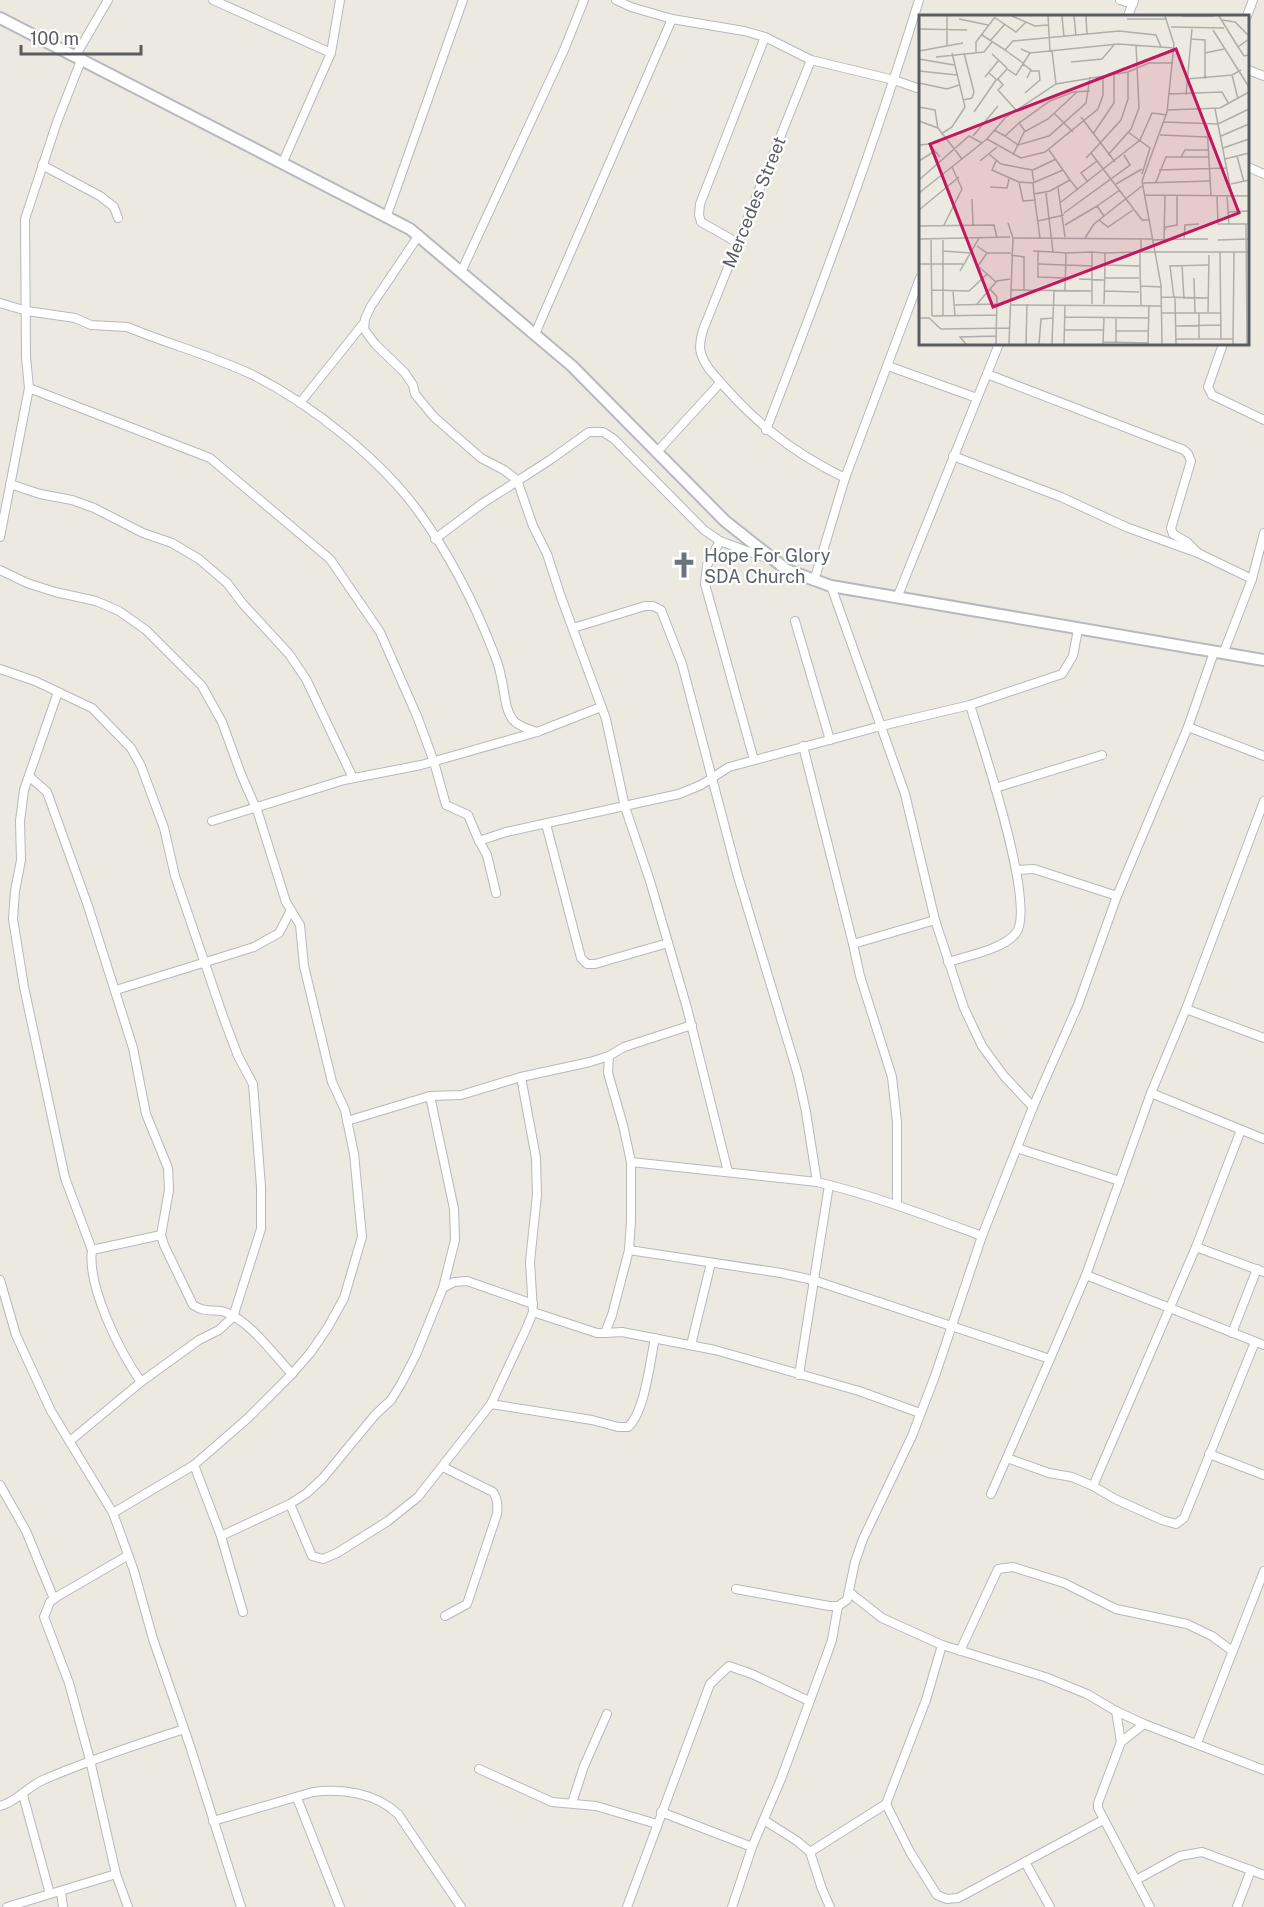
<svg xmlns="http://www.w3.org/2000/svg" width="1264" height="1907" font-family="'Public Sans',sans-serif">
<rect width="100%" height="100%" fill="#eceae0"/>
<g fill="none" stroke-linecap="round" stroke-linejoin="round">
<g stroke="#b6b8bd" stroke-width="10">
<g id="street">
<polyline points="213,0 331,53"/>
<polyline points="616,0 631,7 672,19 744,31 765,37 811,60 894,80 920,89"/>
<polyline points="1120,0 1133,4"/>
<polyline points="1128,16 1134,0"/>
<polyline points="1247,16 1253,0"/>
<polyline points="76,55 108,0"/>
<path d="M811,60L703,330C698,348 699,354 709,369C750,418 787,450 845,478"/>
<polyline points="1248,70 1264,76"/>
<polyline points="282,164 331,53 340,0"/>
<polyline points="42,165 100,196 114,207 118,218"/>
<polyline points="1248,167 1264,174"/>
<polyline points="387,215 463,0"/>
<polyline points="419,235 371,306 365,319 364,329 375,344 405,373 413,385 415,394 434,417 481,458 504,470 517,480 533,526 547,554 561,597 606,719 625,807 650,881 687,1008 728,1172"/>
<polyline points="738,243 701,222 699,215 700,204 765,37"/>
<polyline points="462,270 564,50 584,0"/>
<path d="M0,303L27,311L75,318L91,325L127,327L145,334C182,348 220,359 255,376C312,405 381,460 418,511C449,554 474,602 493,651C496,659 500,668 501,677C505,691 504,708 513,720C519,727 529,729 537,732"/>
<polyline points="535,334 672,19"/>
<polyline points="1223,344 1208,387 1212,395 1264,420"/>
<polyline points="888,366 977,398"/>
<polyline points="987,374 1184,450 1188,454 1191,461 1171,528 1173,534 1187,542 1198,553"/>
<polyline points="29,388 210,458 330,559 380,632 417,716 434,762 446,805 468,815 479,841"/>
<polyline points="300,403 363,324"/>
<path d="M766,430C821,288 874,146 919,0"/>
<polyline points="657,452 720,383"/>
<polyline points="953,456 1061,497 1126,527 1198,553 1252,579"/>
<polyline points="10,484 40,494 72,500 94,508 143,533 172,543 199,559 227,583 243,604 289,654 306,679 353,778"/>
<polyline points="0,537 29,388 26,357 25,219 57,122 82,58"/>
<polyline points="435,539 483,503 550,460 589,432 603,432 614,439 704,530 720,541 769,559"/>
<polyline points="720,541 707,565 705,584 754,760"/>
<polyline points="0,570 27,583 55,592 96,601 119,611 146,630 202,686 222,722 241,774 258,813 286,902 300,925 304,966 332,1082 345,1110 354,1154 362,1237 344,1298 328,1327 311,1352 292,1374 248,1418 194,1465 113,1513"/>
<polyline points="814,581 845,478 920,278"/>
<polyline points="831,586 905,794 935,920 964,1008 982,1046 1004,1076 1033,1107"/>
<polyline points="897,598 999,344"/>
<polyline points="795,621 830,740"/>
<polyline points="573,628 645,606 653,606 661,610 682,664 737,873 798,1075 806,1112 817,1182"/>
<polyline points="1223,654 1252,579 1264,533"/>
<polyline points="0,669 35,681 92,708 131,748 141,766 164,828 175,876 224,1019 238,1056 253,1084 261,1187 261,1229 233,1317 219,1330 199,1340 141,1382"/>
<polyline points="58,692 24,790 20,821 21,860 15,891 13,919 24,987 65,1178 92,1250 161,1235"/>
<polyline points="1188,727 1264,756"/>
<polyline points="803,746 853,944"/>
<path d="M29,776L47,792L88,906L133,1048L146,1114L168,1168L169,1190L161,1235L164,1245L193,1305C207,1314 214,1308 225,1312C250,1321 274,1355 292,1374"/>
<polyline points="995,788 1102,755"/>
<polyline points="1264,801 1186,1009 1264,1038"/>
<polyline points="212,821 344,780 421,765 537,732 601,707"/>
<polyline points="546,824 581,958 587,964 595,964 668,943"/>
<polyline points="1016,870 1034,869 1117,896"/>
<polyline points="496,893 487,855 479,841 506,832 679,794 701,785 729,767 881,726 970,705 1062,674 1073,656 1078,629"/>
<path d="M948,962C967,956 1004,949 1016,933C1037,906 981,741 970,705"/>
<polyline points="116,990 254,947 279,933 290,912"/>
<polyline points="1186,1009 1151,1093 1264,1139"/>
<polyline points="430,1096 454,1209 455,1240 443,1288"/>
<polyline points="347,1121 430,1096 461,1095 521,1077 590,1062 609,1056"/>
<polyline points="1017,1148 1120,1181"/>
<path d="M631,1162L817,1182C873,1195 927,1216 982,1236"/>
<polyline points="897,1205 897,1122 892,1077 860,976 853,944 935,920"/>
<polyline points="1196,1247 1264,1272"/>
<polyline points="629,1250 781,1273 813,1280 1050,1359 991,1494"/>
<polyline points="1086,1275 1151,1093"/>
<polyline points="0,1280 16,1335 51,1411 113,1513 134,1571 153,1639 190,1746 241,1907"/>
<polyline points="533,1312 597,1333 605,1333 612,1315 629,1250 631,1221 631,1162 623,1125 608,1073 609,1056 624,1047 692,1025"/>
<polyline points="605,1333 622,1332 715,1350 859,1391 920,1413"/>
<polyline points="1232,1333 1257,1269"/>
<polyline points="691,1345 711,1263"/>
<polyline points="1050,1359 1086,1275 1264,1345"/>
<polyline points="799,1375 829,1185"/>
<path d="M491,1404L592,1420L618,1427H628C645,1412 650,1361 655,1338"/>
<path d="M70,1441L141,1382C120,1352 87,1287 92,1250"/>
<polyline points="1209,1454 1264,1475"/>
<polyline points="1007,1458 1049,1473 1072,1477 1093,1486 1115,1499 1162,1520 1176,1524 1184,1518 1255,1342"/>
<polyline points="194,1465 221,1536 243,1612"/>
<path d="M443,1467L493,1492C498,1499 498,1506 497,1514L467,1604L445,1616"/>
<polyline points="0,1485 26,1531 54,1599"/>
<polyline points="1093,1486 1196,1247 1241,1130"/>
<polyline points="290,1504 312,1556 323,1559 337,1553 388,1521 418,1497 491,1404 527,1327 533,1312 530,1261 537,1195 536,1158 521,1077"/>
<polyline points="221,1536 290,1504 307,1493 323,1478 375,1415 391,1400 401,1384 416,1355 443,1288 454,1282 467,1281 533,1304"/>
<polyline points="127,1556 58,1596 50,1602 44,1617 69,1683 90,1760 116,1874 128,1907"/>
<polyline points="736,1589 829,1606 838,1606 847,1600 855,1562 863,1539 912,1436 935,1376 982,1236 1033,1107 1078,1005 1117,896 1188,727 1214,652"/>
<polyline points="849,1592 882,1618 942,1645 1045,1677 1087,1694 1116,1711 1144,1724 1264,1770"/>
<polyline points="960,1651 998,1569 1013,1567 1064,1583 1116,1609 1187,1624 1212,1636 1231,1650"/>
<polyline points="1116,1711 1121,1742"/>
<polyline points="1144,1724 1121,1742 1098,1803 1098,1808 1150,1907"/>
<polyline points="1197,1743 1264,1571"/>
<polyline points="479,1769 552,1802 596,1806 657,1824"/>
<polyline points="23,1795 50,1894"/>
<polyline points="297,1798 340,1907"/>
<polyline points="572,1803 584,1766 607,1714"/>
<polyline points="886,1804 910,1852 937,1895 947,1899 958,1898 1103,1820"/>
<path d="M0,1806C18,1801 27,1787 43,1780C89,1760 136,1745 184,1729"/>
<polyline points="661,1812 752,1847"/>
<polyline points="764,1820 797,1841 810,1852 822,1889 830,1907"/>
<path d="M213,1821L313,1792C342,1788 376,1793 398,1814L461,1907"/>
<polyline points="810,1852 886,1804 926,1700 942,1645"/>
<polyline points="1025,1862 1050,1907"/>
<polyline points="1136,1880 1180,1856 1202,1852 1264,1875"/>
<polyline points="61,1892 63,1907"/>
<polyline points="7,1907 116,1874"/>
<polyline points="627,1907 710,1684 729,1666 752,1674 809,1701"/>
<polyline points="732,1907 752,1847 781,1779 826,1657 832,1640 838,1606"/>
<polyline points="1237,1907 1251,1870"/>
</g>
</g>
<g stroke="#b6b9bf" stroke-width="14">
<polyline id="secondary" points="0,18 410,229 572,366 725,521 787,570 831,586 1264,660"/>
</g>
<use href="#street" stroke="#fff" stroke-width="8"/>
<use href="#secondary" stroke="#fff" stroke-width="10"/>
</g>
<defs>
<g id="church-bare" transform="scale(2.07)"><path d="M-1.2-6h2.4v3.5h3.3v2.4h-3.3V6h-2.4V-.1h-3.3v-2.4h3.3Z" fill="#6b7280" stroke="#fff" stroke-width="2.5" paint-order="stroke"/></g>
</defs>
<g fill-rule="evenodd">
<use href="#church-bare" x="684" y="565"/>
</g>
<g text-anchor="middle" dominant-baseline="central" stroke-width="4.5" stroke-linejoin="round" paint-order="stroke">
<g font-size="18" fill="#595c61" stroke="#fff">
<text transform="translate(754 202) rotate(-68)">Mercedes Street</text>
</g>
<g font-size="18" fill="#5b616d" stroke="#fff" text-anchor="start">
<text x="704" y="555">Hope For Glory<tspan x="704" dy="21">SDA Church</tspan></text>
</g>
</g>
<g transform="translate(919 15)">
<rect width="330" height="330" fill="#eceae0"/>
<path fill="none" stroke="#adada9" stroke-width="1.5" d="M93,1L116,11L130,10M129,1L131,36M143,1L145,22M155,1L157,21M167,1L168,20M262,1H296M300,1L319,32M75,2L97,17L107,7M40,4L69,10M208,4H248M303,5L316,7L330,21M252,12L305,13M0,14L48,15M294,15L330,72M63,20L86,35L94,26L200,16L237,20L242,32M272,24L286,25V64M330,24L319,32L325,41L330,40M71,26L86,9M28,30V1M102,34L111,38L199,29L255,33M86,35L104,48M0,36L44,28M133,36L137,69M57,37V27L76,2M286,38L305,34M73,39L88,53M17,42L65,37L73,27M0,44L35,50M152,47L183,44L195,30M104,49L112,55L108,63M0,56L38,60M70,58L78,65L88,54L97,60L111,38M313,60L319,84M66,62L80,45M79,64L84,70L79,75L97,95M268,64L313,60L322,55M0,68L28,74L40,70M106,78L121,65L120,56H112M250,79L303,77L310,89M267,80L273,14M44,85L53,83L55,77L45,38M0,92L16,95L19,114M296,94L313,181M249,95L301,93L330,77M55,97L77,65M135,98L154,117M162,102L196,147M0,106L19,113L43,144M245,107L299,109L330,94M288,110L292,181M75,115L86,121L100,108M106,116L100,108L131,86L154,77L171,76M209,117L231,133L223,159M22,119L33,112L46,92L33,38M174,119L195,88V60M241,120L288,122M54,121L79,91M86,121L99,130L130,121L167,88L171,62M302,121L330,109M68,124L102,143L126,137L179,94L184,80V62M0,130L10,129L21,142M304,133L330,124M130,135L151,165M172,138L202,105L209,84V57M70,139L82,149L113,155L115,168M94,140L105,117L129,104L158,77M189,140L212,114L220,93L217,30M318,141L325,167M262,142L266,135H290M167,143L172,138L223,205H230M306,144L330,138M0,146L16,136M61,146L78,132M77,146L73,155L100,167L114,168L144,155M114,155L137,144M240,155L308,153M0,165L50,121L63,128M100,167L104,186L117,185M169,167L162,158L178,146M237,167L247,142H290M114,168L115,179L131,176L151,165L159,175M223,168L292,166M197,169L223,154M312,169L330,165M71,172L88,173L90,164M139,173L146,222M0,178L68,124L86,103L137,69L209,57L230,48H254M115,179L121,223M225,180L330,181M298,181L299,209H330M308,181L310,209M53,184L54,210M142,187L221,125L233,98L248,100M178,191L201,175M0,195L40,162M310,197L330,196M145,198L211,150L205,140M180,205L189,212L214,195M119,206L145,200M89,208L94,223L90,329M327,209L328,329M25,210L43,174L33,152M146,210L178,191L185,201M0,211L75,210L78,223M245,216L247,212L258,210V180M94,223L233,224M166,223L175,209L223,171M0,224L91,222M222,224V237H315M265,224H289M12,225L13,301M233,225L265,224L266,210L280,209M245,225L246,180M299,225L330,224M58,231L68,238H92M24,236L51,238M114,236L134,237L127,178M119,237V262L146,263M134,237L147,238L146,275M221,237V251L186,250V238L221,237H222M301,237L302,324M68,238L59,251L77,267M147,238L173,237M92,240L105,242V275M0,249H44M120,249L173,251M263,250L265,284M221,251L222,290M41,256L60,223M185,263H220M275,263L276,298M160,264L185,265M221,271L243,272M71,274L78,282L77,329M12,275L50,276L68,259M92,275L172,276M34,276L36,301M185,276L220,277M242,282L289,283M255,283L251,251L289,250M256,283L257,329M58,289L78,266L91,264M173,289V237L186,238M185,289L186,250M36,290L78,289M92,290L243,291M243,298H302M280,298V324M289,298L290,240M13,301L78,300M24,301V225M146,302L229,303M0,303H10L22,314L90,313M197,303V328M257,311L302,310M146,315H184M197,316H229M257,324H314M184,327L229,328M47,329L41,322L77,321M107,329L108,289M120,329L122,304L134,303M133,329L135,276M145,329L146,290M184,329L185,302M229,329L230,290M243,329L242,270L223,166L248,97L255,29L246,1M314,329L315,237H330"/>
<path fill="#c2185b" fill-opacity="0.15" stroke="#c2185b" stroke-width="3" d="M257,34L320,198L74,292L11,129Z"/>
<rect width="330" height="330" fill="none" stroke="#595c61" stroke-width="3"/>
</g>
<path d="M21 45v9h120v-9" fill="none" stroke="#595c61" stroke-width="3"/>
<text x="30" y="45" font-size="18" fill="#595c61" stroke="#ffffff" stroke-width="4.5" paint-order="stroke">100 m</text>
</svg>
